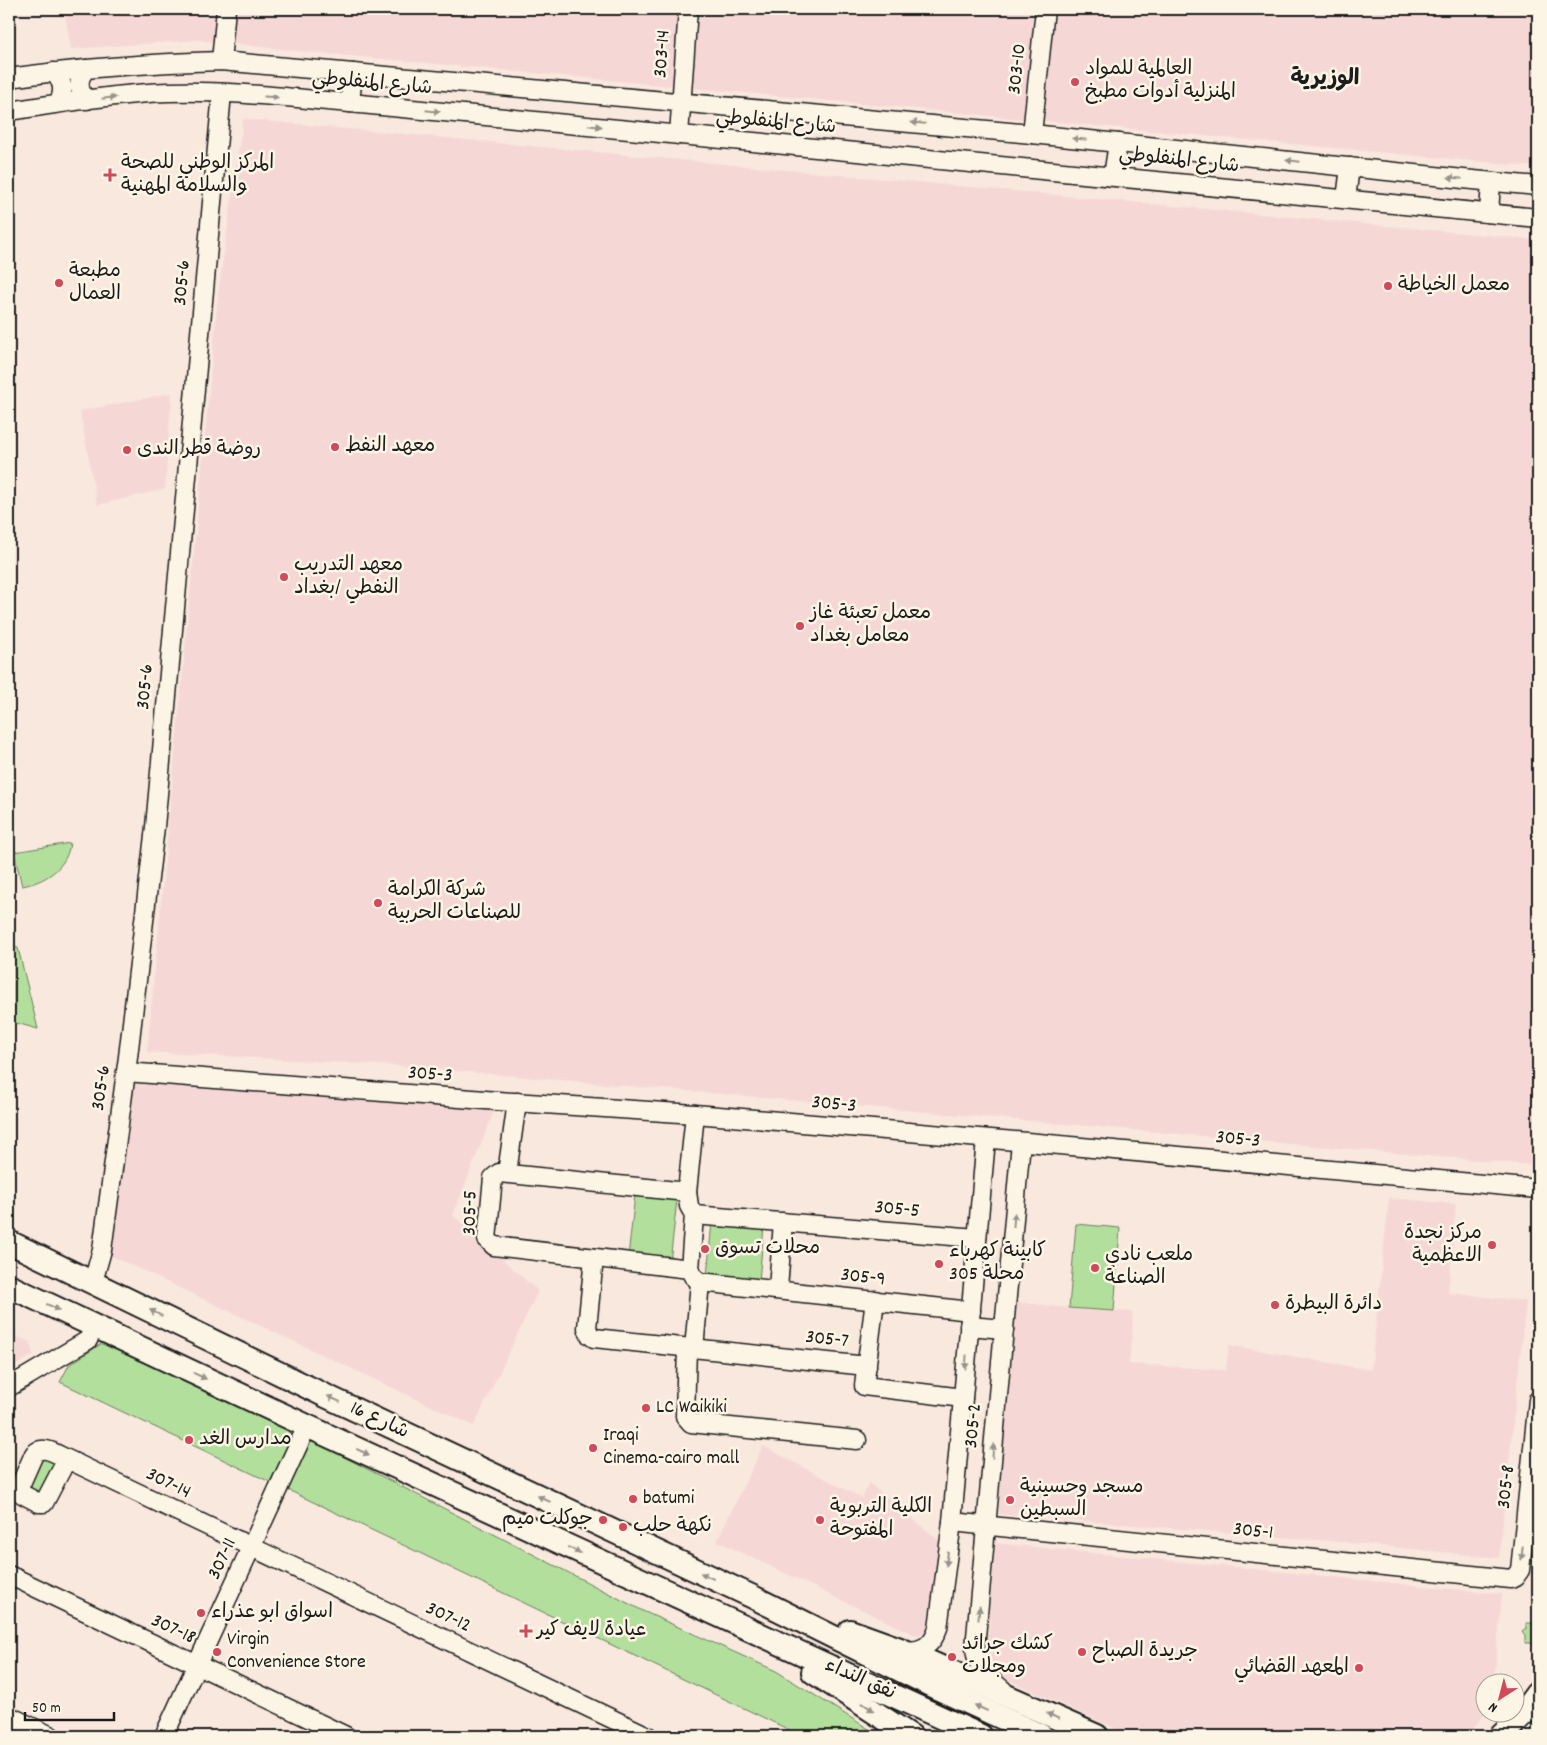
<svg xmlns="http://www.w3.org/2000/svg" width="1547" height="1745" font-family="Dekko,'Playpen Sans Arabic',sans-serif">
<rect width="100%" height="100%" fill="#f9e8de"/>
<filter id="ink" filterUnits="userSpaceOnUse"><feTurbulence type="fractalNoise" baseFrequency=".02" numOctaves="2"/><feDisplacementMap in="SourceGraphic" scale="10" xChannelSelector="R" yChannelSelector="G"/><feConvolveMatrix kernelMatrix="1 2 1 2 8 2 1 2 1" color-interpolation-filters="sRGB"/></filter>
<g filter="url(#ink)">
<g fill="#f5d8d6">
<polygon points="64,9 1538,9 1538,167 297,51 198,40 71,49"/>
<polygon points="243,119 1538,240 1538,1116 1532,1165 400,1066 147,1052 218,296"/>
<polygon points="172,393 165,489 97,505 80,411"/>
<polygon points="126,1072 498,1101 453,1215 538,1291 474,1426 103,1252"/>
<polygon points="1389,1198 1456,1204 1448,1293 1526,1301 1499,1558 1353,1543 998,1514 1015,1302 1069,1308 1132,1312 1133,1325 1129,1364 1226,1370 1229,1345 1371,1370"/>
<polygon points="9,1333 30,1342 33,1355 9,1369"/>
<polygon points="763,1446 862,1498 869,1483 942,1543 931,1621 926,1632 918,1635 913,1634 717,1541"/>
<polygon points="995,1543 1502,1594 1494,1682 1484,1682 1485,1713 1468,1736 1132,1736 993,1673 986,1661"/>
</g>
<g fill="#b3df9d" stroke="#687e5c">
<path d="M70,843C67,868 45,882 22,886L14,852Z"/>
<polygon points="9,946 18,948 38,1029 9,1021"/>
<polygon points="635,1195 677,1200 670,1262 628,1257"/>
<polygon points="712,1221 764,1226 759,1281 707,1277"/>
<polygon points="1076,1224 1120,1228 1114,1311 1069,1308"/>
<polygon points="104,1342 289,1429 292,1437 270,1482 60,1382 69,1365"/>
<polygon points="313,1441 645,1612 776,1671 880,1736 802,1736 286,1489 307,1444"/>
<polygon points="45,1458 57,1465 41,1498 25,1485 40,1459"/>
<polygon points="1537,1619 1538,1645 1535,1647 1531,1643 1525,1643 1525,1636 1522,1632 1526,1629 1526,1623 1533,1623"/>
</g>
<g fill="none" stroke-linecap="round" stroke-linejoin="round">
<g stroke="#1c1c1c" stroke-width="21">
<g id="minor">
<polyline points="221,61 226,9"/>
<path d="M86,69C77,79 77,90 87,100"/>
<path d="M53,72C63,81 65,91 58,103"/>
<path d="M9,78C80,68 150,63 221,61L1032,134L1473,180L1538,186"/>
<polyline points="350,103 353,73"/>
<path d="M9,111C61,103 115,94 168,92C228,90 290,98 350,103L1538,218"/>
<polyline points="1032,134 1045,9"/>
<polyline points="679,135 688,9"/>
<polyline points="1113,176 1118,143"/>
<polyline points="1346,199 1350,167"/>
<polyline points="1489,213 1491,182"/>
<polyline points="126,1072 498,1101 695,1114 1027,1142 1538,1189"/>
<polyline points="695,1114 687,1192 689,1206 694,1215 690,1269 693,1276 700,1282 971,1311"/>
<polyline points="507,1173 517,1102"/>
<polyline points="687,1192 499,1173 493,1178 487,1239 494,1246 690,1269"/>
<polyline points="694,1215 977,1238"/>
<polyline points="594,1258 587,1328 590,1335 594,1338 867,1366"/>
<polyline points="93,1282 102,1250 128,1057 155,827 222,93"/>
<polyline points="778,1289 783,1222"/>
<polyline points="875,1300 864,1386 963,1398"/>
<polyline points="969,1326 1004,1329"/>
<polyline points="687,1348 685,1416 691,1423 857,1440"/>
<polyline points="694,1349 700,1282"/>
<polyline points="9,1387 88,1340 94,1327"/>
<path d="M67,1459L44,1503H39L22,1494L19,1488L34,1454C43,1444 56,1454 67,1459L648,1736"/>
<polyline points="952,1522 1511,1579 1515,1577 1520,1570 1538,1400"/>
<polyline points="9,1575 346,1736"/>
<path d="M902,1650C921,1653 932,1646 938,1628L952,1522L986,1139"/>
<path d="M1003,1690C987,1677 977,1670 975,1648L1021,1142"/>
<polyline points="9,1716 51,1736"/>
<polyline points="11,1736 19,1721"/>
<polyline points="164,1736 307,1426"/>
</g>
</g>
<g stroke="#1c1c1c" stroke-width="26">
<g id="major">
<polyline points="9,1242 326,1396 751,1596 930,1685 1042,1736"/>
<polyline points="9,1286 307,1426 981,1736"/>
<polyline points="850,1631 900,1649 1097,1736"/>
<polyline points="813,1672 911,1736"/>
<polyline points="1501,1736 1538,1700"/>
<polyline points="1535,1736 1538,1733"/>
</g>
</g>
<g stroke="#1c1c1c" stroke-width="30">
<polyline id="highway" points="1527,1710 1538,1695"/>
</g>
<use href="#minor" stroke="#fcf5e5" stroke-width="18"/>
<use href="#major" stroke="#fcf5e5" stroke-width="22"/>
<use href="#highway" stroke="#fcf5e5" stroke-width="26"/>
</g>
<defs><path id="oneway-solid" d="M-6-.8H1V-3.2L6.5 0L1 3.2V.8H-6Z" transform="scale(1.25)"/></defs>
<g fill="#97938b">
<use href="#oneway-solid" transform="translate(271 97) rotate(4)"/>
<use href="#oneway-solid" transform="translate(109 98) rotate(-6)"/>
<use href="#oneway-solid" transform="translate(433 111) rotate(6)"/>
<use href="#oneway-solid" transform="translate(918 123) rotate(-175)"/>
<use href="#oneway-solid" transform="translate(595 126) rotate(6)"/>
<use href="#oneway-solid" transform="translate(1079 139) rotate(-174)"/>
<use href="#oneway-solid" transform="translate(1293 161) rotate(-174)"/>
<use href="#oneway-solid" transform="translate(1455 178) rotate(-174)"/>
<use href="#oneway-solid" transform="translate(1014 1220) rotate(-85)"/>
<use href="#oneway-solid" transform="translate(53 1307) rotate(25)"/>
<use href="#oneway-solid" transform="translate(156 1313) rotate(-153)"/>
<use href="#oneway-solid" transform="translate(966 1362) rotate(95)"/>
<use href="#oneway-solid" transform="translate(200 1376) rotate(25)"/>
<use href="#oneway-solid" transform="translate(334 1399) rotate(-155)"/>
<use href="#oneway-solid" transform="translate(993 1451) rotate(-85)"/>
<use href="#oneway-solid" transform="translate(363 1452) rotate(25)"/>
<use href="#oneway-solid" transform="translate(544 1499) rotate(-155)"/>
<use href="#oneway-solid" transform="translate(574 1550) rotate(25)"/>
<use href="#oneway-solid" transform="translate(1522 1553) rotate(96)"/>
<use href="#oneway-solid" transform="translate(947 1559) rotate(97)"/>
<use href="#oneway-solid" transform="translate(707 1576) rotate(-155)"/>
<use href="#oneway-solid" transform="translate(979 1613) rotate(-85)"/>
<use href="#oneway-solid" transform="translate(868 1707) rotate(34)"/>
<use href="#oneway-solid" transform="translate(981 1708) rotate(-155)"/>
<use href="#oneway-solid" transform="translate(1053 1716) rotate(-156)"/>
</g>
</g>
<g fill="#d1495b" stroke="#fcf5e5" stroke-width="2">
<circle cx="1075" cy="82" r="5"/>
<path d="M107.5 167.5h5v5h5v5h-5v5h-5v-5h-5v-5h5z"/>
<circle cx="59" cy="283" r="5"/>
<circle cx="1388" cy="286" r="5"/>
<circle cx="335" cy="447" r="5"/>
<circle cx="127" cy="450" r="5"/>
<circle cx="284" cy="577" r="5"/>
<circle cx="800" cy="626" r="5"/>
<circle cx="378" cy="903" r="5"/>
<circle cx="1492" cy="1245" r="5"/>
<circle cx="705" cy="1249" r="5"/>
<circle cx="939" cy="1264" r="5"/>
<circle cx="1095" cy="1268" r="5"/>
<circle cx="1275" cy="1305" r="5"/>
<circle cx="646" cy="1408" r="5"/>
<circle cx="189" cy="1440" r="5"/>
<circle cx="593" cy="1448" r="5"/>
<circle cx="633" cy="1499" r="5"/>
<circle cx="1010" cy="1500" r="5"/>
<circle cx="603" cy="1520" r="5"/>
<circle cx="820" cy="1520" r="5"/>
<circle cx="623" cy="1527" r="5"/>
<circle cx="201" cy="1613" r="5"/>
<path d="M523.5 1623.5h5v5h5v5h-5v5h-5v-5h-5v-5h5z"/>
<circle cx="217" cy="1652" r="5"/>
<circle cx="1082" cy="1652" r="5"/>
<circle cx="952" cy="1657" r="5"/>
<circle cx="1359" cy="1668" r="5"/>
</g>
<g text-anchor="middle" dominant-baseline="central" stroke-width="5" stroke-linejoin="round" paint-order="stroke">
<g font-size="20" fill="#1c1c1c" stroke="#fcf5e5">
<text transform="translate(663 54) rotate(-86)">303-14</text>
<text transform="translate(1018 69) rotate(-84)">303-10</text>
<text transform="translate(372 84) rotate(5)">شارع المنفلوطي</text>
<text transform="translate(776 123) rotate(5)">شارع المنفلوطي</text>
<text transform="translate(1179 161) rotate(6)">شارع المنفلوطي</text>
<text transform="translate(183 283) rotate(-85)">305-6</text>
<text transform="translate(146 687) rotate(-85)">305-6</text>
<text transform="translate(430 1075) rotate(4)">305-3</text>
<text transform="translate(102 1088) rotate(-82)">305-6</text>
<text transform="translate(834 1105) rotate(5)">305-3</text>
<text transform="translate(1238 1140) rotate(5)">305-3</text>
<text transform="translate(897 1210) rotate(5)">305-5</text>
<text transform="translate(471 1213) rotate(-89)">305-5</text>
<text transform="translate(863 1278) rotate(6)">305-9</text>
<text transform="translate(827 1340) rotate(6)">305-7</text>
<text transform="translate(379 1421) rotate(25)">شارع 16</text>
<text transform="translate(974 1426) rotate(-85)">305-2</text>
<text transform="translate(168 1484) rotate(26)">307-14</text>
<text transform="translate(1507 1487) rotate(-84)">305-8</text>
<text transform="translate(1253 1532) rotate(6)">305-1</text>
<text transform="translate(223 1559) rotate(-65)">307-11</text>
<text transform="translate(448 1618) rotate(25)">307-12</text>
<text transform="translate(173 1630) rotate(25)">307-18</text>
<text transform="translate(860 1680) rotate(24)">نفق النداء</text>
</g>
<g font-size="20" fill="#1c1c1c" stroke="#fcf5e5" text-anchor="start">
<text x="1085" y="70">العالمية للمواد<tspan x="1085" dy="23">المنزلية أدوات مطبخ</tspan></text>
<text x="121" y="164">المركز الوطني للصحة<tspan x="121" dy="23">والسلامة المهنية</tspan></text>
<text x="69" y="272">مطبعة<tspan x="69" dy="23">العمال</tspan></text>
<text x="1398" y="286">معمل الخياطة</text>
<text x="345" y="447">معهد النفط</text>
<text x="137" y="450">روضة قطر الندى</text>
<text x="294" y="566">معهد التدريب<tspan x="294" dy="23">النفطي /بغداد</tspan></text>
<text x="810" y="614">معمل تعبئة غاز<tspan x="810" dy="23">معامل بغداد</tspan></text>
<text x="388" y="891">شركة الكرامة<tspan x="388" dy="23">للصناعات الحربية</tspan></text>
<text x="1482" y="1234" text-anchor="end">مركز نجدة<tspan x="1482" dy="23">الاعظمية</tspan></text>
<text x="715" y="1249">محلات تسوق</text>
<text x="949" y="1252">كابينة كهرباء<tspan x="949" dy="23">محلة 305</tspan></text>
<text x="1105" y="1256">ملعب نادي<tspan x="1105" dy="23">الصناعة</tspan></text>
<text x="1285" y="1305">دائرة البيطرة</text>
<text x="656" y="1408">LC Waikiki</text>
<text x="603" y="1436">Iraqi<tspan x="603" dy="23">Cinema-cairo mall</tspan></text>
<text x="199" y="1440">مدارس الغد</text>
<text x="1020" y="1488">مسجد وحسينية<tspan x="1020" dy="23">السبطين</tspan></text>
<text x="643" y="1499">batumi</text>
<text x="830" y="1508">الكلية التربوية<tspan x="830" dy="23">المفتوحة</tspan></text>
<text x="593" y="1520" text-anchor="end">جوكلت ميم</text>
<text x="633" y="1527">نكهة حلب</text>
<text x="211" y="1613">اسواق ابو عذراء</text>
<text x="537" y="1631">عيادة لايف كير</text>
<text x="227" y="1640">Virgin<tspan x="227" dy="23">Convenience Store</tspan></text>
<text x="962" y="1645">كشك جرائد<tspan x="962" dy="23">ومجلات</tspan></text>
<text x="1092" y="1652">جريدة الصباح</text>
<text x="1349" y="1668" text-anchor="end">المعهد القضائي</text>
</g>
<g font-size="22" font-weight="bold" fill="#1c1c1c" stroke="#fcf5e5">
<text x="1325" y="79">الوزيرية</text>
</g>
</g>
<rect width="1547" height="1745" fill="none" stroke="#fcf5e5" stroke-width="30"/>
<rect x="15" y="15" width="1517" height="1715" fill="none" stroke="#1c1c1c" stroke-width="2" filter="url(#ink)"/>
<g transform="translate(1500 1698) rotate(216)"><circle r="24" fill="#fcf5e5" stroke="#a29e95"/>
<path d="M0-4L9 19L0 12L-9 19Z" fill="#d1495b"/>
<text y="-8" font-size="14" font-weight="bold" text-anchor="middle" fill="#1c1c1c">N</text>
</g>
<path d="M25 1712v8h89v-8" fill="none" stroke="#1c1c1c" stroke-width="2.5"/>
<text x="32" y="1712" font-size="15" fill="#1c1c1c" stroke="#fcf5e5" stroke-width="4" paint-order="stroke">50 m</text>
</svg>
